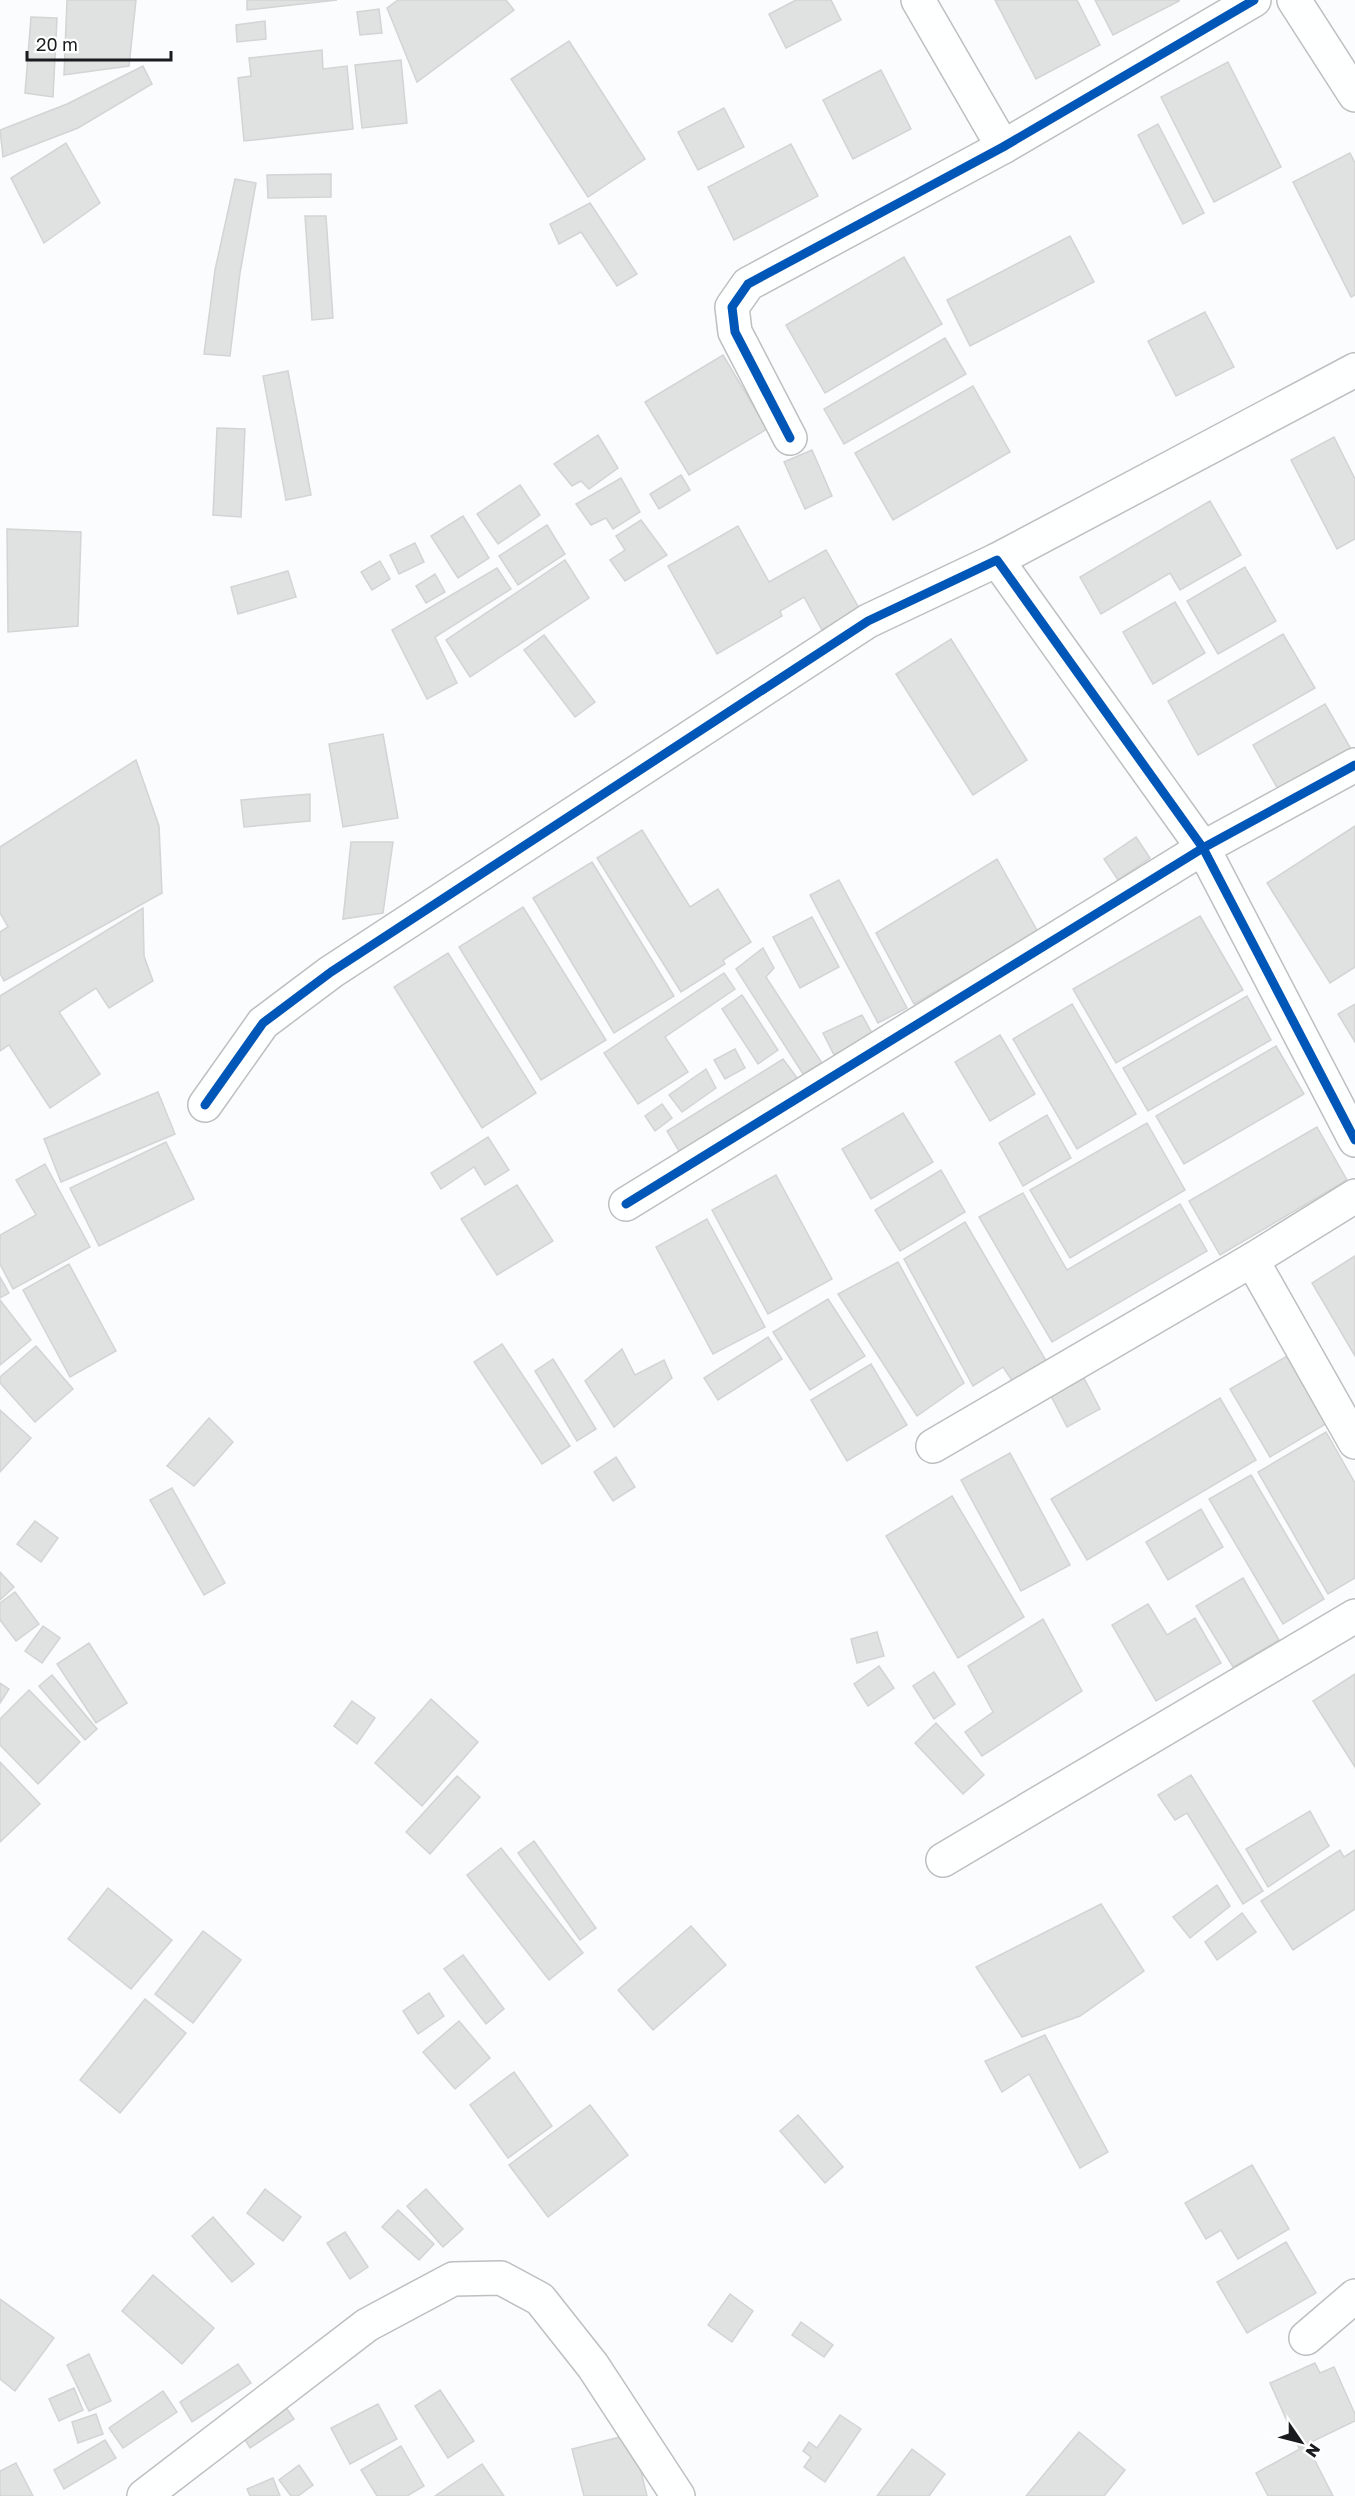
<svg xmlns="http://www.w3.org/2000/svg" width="1355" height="2496" font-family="'Golos Text',sans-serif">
<rect width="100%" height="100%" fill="#fbfcfe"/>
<g fill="#e0e1e1" stroke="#d3d4d4" stroke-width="1.5">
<polygon points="67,0 136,0 129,66 64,75"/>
<polygon points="247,0 337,0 247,10"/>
<polygon points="398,0 506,0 514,10 417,82 387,8"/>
<polygon points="796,0 831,0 841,20 786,48 769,14"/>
<polygon points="995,0 1077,0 1100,45 1036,79"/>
<polygon points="1095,0 1179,0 1179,1 1113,35"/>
<polygon points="379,9 382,33 360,35 357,12"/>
<polygon points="31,17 57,18 53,97 25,93"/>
<polygon points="265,21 266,39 237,42 236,25"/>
<polygon points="569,41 645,159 588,197 511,79"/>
<polygon points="322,50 323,69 347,66 353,129 244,141 238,78 251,76 249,58"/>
<polygon points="401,60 407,123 362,128 355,65"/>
<polygon points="1228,62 1281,167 1214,202 1161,97"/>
<polygon points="143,66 152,84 78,128 3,157 0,130 67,104"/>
<polygon points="881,70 911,129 853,159 823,100"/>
<polygon points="724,108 744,147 698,170 678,132"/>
<polygon points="1158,124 1204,213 1183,224 1138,135"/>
<polygon points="66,143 100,203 44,243 11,178"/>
<polygon points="791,144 818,196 734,240 708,187"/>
<polygon points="1350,153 1355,163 1355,295 1351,297 1293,182"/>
<polygon points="331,174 331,197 268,198 267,175"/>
<polygon points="235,179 256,183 240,273 230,356 204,354 215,270"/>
<polygon points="590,203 637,274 617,286 581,232 559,244 550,224"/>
<polygon points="305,216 326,216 333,318 312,320"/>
<polygon points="1070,236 1094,282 970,346 947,300"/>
<polygon points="904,257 942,324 825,393 786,325"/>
<polygon points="1205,312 1234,367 1176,396 1148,341"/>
<polygon points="945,338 966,374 844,444 824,409"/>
<polygon points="723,355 767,429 689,475 645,402"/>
<polygon points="288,371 311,495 286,500 263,376"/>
<polygon points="973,386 1010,452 893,520 855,453"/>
<polygon points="217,428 245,429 241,517 213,515"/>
<polygon points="598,435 618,468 589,489 581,481 572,486 554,464"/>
<polygon points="1334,437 1355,479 1355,539 1337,549 1291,460"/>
<polygon points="812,450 832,496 805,509 784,462"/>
<polygon points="681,475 690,490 659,509 650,494"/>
<polygon points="621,478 640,512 613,529 606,518 591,525 576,504"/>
<polygon points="520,485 540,515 498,544 477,514"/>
<polygon points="1210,501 1241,555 1180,590 1170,573 1101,614 1080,577"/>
<polygon points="463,516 489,558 458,578 431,536"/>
<polygon points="641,520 667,555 625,581 610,560 625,550 616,536"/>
<polygon points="547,525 565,554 518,585 499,556"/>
<polygon points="738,526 769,582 826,550 859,608 822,630 804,597 780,611 782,616 717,654 668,566"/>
<polygon points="7,529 81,532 78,626 8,632"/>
<polygon points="415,543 424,562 399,574 390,555"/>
<polygon points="565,560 589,598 470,677 446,640"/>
<polygon points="380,561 390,579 372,590 361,572"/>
<polygon points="1245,567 1276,621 1218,654 1187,601"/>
<polygon points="497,568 511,589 435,637 457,683 427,699 392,630"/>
<polygon points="288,571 296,597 238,614 231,587"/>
<polygon points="435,574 445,592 426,603 416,586"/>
<polygon points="1175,602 1205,653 1153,684 1123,632"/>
<polygon points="1283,634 1315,688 1198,755 1168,701"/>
<polygon points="544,635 595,702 575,717 524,650"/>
<polygon points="951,639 1027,760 973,795 896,674"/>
<polygon points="1325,704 1351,749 1279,791 1253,745"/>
<polygon points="383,734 398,818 343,827 329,744"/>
<polygon points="136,760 159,826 162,893 4,981 0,973 0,932 8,927 0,913 0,847"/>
<polygon points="310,794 310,821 244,827 241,800"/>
<polygon points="1355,826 1355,967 1330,983 1267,883"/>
<polygon points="642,830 690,907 718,889 751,942 723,960 725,964 681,992 597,858"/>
<polygon points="1136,837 1150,858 1118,880 1104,859"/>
<polygon points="351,842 393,842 383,913 343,919"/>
<polygon points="997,859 1038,932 914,1004 876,933"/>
<polygon points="592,862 674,996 614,1033 533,898"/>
<polygon points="839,880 907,1008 878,1023 810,895"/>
<polygon points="523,907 606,1040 541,1080 459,947"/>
<polygon points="143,908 144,956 153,981 109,1008 96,988 59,1012 100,1074 50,1108 9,1045 0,1051 0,996"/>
<polygon points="1200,916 1243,990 1116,1063 1073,989"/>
<polygon points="812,917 839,967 800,988 773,937"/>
<polygon points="763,948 774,968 766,977 822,1063 803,1074 736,969"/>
<polygon points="448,953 536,1093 482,1128 394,987"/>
<polygon points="724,973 735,989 665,1037 688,1072 638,1104 604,1053"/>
<polygon points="742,995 778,1050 758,1064 722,1009"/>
<polygon points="1247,996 1271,1040 1148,1111 1123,1068"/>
<polygon points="1072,1004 1136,1114 1077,1149 1013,1039"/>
<polygon points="1355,1004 1355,1042 1338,1014"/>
<polygon points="862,1015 873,1035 834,1055 823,1033"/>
<polygon points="1000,1035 1035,1094 990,1121 955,1062"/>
<polygon points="1276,1046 1304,1094 1184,1164 1156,1116"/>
<polygon points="735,1049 745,1068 725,1079 714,1060"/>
<polygon points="783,1059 798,1079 680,1153 667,1131"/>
<polygon points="706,1069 716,1088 682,1112 669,1095"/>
<polygon points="158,1092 175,1134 61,1182 44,1139"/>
<polygon points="662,1104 672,1118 655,1131 645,1116"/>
<polygon points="903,1113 933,1162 871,1199 842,1149"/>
<polygon points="1047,1115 1071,1158 1023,1186 999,1143"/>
<polygon points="1147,1123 1185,1190 1070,1258 1030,1190"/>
<polygon points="1317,1127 1347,1180 1220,1255 1189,1201"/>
<polygon points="488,1137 509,1170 485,1185 474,1167 441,1189 431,1173"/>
<polygon points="166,1142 194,1199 99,1246 70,1188"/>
<polygon points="45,1164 90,1247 13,1289 0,1264 0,1235 36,1215 16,1180"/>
<polygon points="941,1170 965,1212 900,1251 875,1210"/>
<polygon points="776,1175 832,1279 768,1314 712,1210"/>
<polygon points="517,1185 553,1241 497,1275 461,1219"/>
<polygon points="1023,1193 1067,1270 1180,1204 1207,1251 1052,1342 979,1217"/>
<polygon points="707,1219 765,1327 713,1354 656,1247"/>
<polygon points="965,1222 1048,1364 1015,1385 1003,1367 973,1386 904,1259"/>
<polygon points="1355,1256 1355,1356 1312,1283"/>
<polygon points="898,1262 964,1383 917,1416 838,1294"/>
<polygon points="69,1264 116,1351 70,1377 23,1290"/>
<polygon points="0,1277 9,1293 0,1298"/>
<polygon points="828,1299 865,1356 810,1390 773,1332"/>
<polygon points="0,1300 31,1340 0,1365"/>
<polygon points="768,1337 782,1359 718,1400 704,1378"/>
<polygon points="502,1344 570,1446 542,1464 474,1362"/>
<polygon points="36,1346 73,1389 35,1422 0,1383 0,1377"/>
<polygon points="622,1349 635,1375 664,1360 672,1378 614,1427 585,1381"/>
<polygon points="1289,1355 1329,1422 1270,1457 1230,1389"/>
<polygon points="553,1359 596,1429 577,1441 535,1371"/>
<polygon points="871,1364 907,1425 847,1461 811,1400"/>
<polygon points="1084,1378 1100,1409 1067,1427 1051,1396"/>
<polygon points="1220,1398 1256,1460 1087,1560 1051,1499"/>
<polygon points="0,1410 31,1438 0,1472"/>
<polygon points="209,1418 233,1442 194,1486 167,1466"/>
<polygon points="1326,1432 1355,1483 1355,1578 1328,1594 1258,1472"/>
<polygon points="1010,1453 1070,1565 1021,1591 961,1480"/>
<polygon points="616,1457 635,1487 613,1501 594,1472"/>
<polygon points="1251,1475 1324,1599 1283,1624 1209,1499"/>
<polygon points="172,1488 225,1583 204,1595 150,1500"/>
<polygon points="952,1496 1024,1617 958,1658 886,1536"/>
<polygon points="1201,1509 1223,1547 1168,1580 1146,1542"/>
<polygon points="35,1521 58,1538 41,1562 17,1544"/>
<polygon points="0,1572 14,1587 0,1600"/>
<polygon points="1243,1578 1279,1640 1233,1667 1196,1606"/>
<polygon points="15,1592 39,1624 16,1641 0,1620 0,1603"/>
<polygon points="1148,1604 1167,1635 1195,1618 1221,1663 1156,1701 1112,1625"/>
<polygon points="1043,1619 1082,1691 982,1756 965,1732 993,1712 968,1666"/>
<polygon points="43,1626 60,1638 42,1663 25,1651"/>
<polygon points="877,1632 884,1656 857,1663 851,1639"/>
<polygon points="89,1643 127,1703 96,1723 57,1664"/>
<polygon points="879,1666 894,1688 868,1706 854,1684"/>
<polygon points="934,1672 955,1704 934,1719 913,1686"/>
<polygon points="1355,1674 1355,1767 1313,1701"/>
<polygon points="52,1675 97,1729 85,1740 39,1686"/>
<polygon points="0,1683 9,1689 0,1703"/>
<polygon points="29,1690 80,1742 38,1784 0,1745 0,1719"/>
<polygon points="431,1699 478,1742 422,1806 375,1763"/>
<polygon points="352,1701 375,1718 357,1744 334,1726"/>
<polygon points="936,1723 984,1775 963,1794 915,1743"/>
<polygon points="0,1762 40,1804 0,1842"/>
<polygon points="1191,1775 1263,1891 1243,1904 1187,1813 1175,1820 1158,1795"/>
<polygon points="457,1776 480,1797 430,1854 406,1832"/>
<polygon points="1310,1811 1329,1846 1268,1887 1246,1849"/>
<polygon points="534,1841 596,1928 580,1940 518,1853"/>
<polygon points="501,1848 583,1953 549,1980 467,1875"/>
<polygon points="1340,1850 1344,1857 1355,1850 1355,1909 1293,1950 1261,1901"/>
<polygon points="1217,1885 1230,1906 1190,1938 1173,1917"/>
<polygon points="108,1888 172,1940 131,1989 68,1939"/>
<polygon points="1101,1904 1144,1971 1080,2016 1022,2037 976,1967"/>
<polygon points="1242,1913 1256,1932 1217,1960 1205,1942"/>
<polygon points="691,1926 726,1965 653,2030 618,1990"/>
<polygon points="203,1931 241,1960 193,2023 155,1994"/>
<polygon points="463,1955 504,2009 486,2024 444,1969"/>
<polygon points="429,1993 444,2016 418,2034 403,2011"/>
<polygon points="145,1999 186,2033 120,2113 80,2080"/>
<polygon points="459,2021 490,2058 455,2089 423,2052"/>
<polygon points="1045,2035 1108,2152 1080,2168 1029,2074 1002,2092 985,2061"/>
<polygon points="514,2072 552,2126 508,2158 470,2105"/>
<polygon points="590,2105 628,2155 548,2217 509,2165"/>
<polygon points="798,2115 843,2167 825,2183 780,2131"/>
<polygon points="1252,2165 1289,2229 1238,2259 1221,2230 1206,2239 1185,2203"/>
<polygon points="265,2189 301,2217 283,2241 247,2213"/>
<polygon points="426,2189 463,2229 443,2247 407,2206"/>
<polygon points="398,2210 434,2244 419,2260 382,2227"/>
<polygon points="213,2217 254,2264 232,2282 192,2236"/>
<polygon points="345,2232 368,2267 350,2279 327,2243"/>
<polygon points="1286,2242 1316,2293 1247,2333 1217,2282"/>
<polygon points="153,2275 214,2328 182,2364 122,2311"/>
<polygon points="730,2294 753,2311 732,2342 708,2325"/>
<polygon points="0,2299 54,2338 15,2391 0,2379"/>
<polygon points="801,2322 833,2345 824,2357 792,2335"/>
<polygon points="89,2354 111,2401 89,2411 67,2365"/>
<polygon points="1315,2363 1320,2373 1334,2367 1355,2414 1355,2421 1299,2448 1270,2383"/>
<polygon points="238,2364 251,2383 192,2422 180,2402"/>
<polygon points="74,2388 83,2410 59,2421 49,2399"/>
<polygon points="440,2390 474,2441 448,2458 415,2406"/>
<polygon points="163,2391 177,2412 123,2448 109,2428"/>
<polygon points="281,2400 294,2419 250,2448 238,2428"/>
<polygon points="378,2404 397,2439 350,2464 331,2428"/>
<polygon points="96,2414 103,2434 78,2443 72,2422"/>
<polygon points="840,2415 861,2429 825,2482 804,2467 811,2457 803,2451 809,2442 817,2448"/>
<polygon points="1079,2432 1125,2470 1104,2496 1026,2496"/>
<polygon points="632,2434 647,2496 584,2496 572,2449"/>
<polygon points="105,2440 116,2458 64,2489 54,2470"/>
<polygon points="1307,2445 1333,2496 1268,2496 1256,2473"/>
<polygon points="401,2446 424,2486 407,2496 377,2496 361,2470"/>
<polygon points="912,2449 945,2474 929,2496 877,2496"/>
<polygon points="16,2463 33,2496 0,2496 0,2471"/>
<polygon points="482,2464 504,2496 435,2496"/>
<polygon points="299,2465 313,2485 298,2496 291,2496 279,2480"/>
<polygon points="273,2478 280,2496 250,2496 247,2489"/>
</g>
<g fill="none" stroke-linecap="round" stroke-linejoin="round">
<g stroke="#bebfc1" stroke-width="36">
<g id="street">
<polyline points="918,0 1003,147"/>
<polyline points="1294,0 1355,95"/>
<polyline points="790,438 735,332 732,307 748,284 1003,147 1254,0"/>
<polyline points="997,560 1355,370"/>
<polyline points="205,1105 263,1023 331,972 868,621 997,560 1203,848 1355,1140"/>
<polyline points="626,1204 1203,848 1355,765"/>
<polyline points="1252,1260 1355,1442"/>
<polyline points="933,1446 1252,1260 1355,1196"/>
<polyline points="943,1860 1355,1616"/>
<polyline points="1306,2338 1355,2296"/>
<polyline points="144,2496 367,2325 453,2279 501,2278 540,2299 593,2366 678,2496"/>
</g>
</g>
<use href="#street" stroke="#feffff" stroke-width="33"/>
<g stroke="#fff" stroke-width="13">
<g id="cycleway">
<polyline points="790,438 735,332 732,307 748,284 1003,147 1254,0"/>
<polyline points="205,1105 263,1023 331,972 868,621 997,560 1203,848 1355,1140"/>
<polyline points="626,1204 1203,848 1355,765"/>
</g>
</g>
<use href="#cycleway" stroke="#0057b8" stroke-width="9"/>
</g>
<g transform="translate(1301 2442) rotate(125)" stroke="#ffffff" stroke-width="4.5" paint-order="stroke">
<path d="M0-4.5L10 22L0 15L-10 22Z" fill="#191b1e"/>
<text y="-9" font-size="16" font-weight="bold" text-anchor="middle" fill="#191b1e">N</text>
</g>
<path d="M27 51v9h144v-9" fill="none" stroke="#191b1e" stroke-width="3"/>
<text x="36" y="51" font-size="18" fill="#191b1e" stroke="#ffffff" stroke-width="4.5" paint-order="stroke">20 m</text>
</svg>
